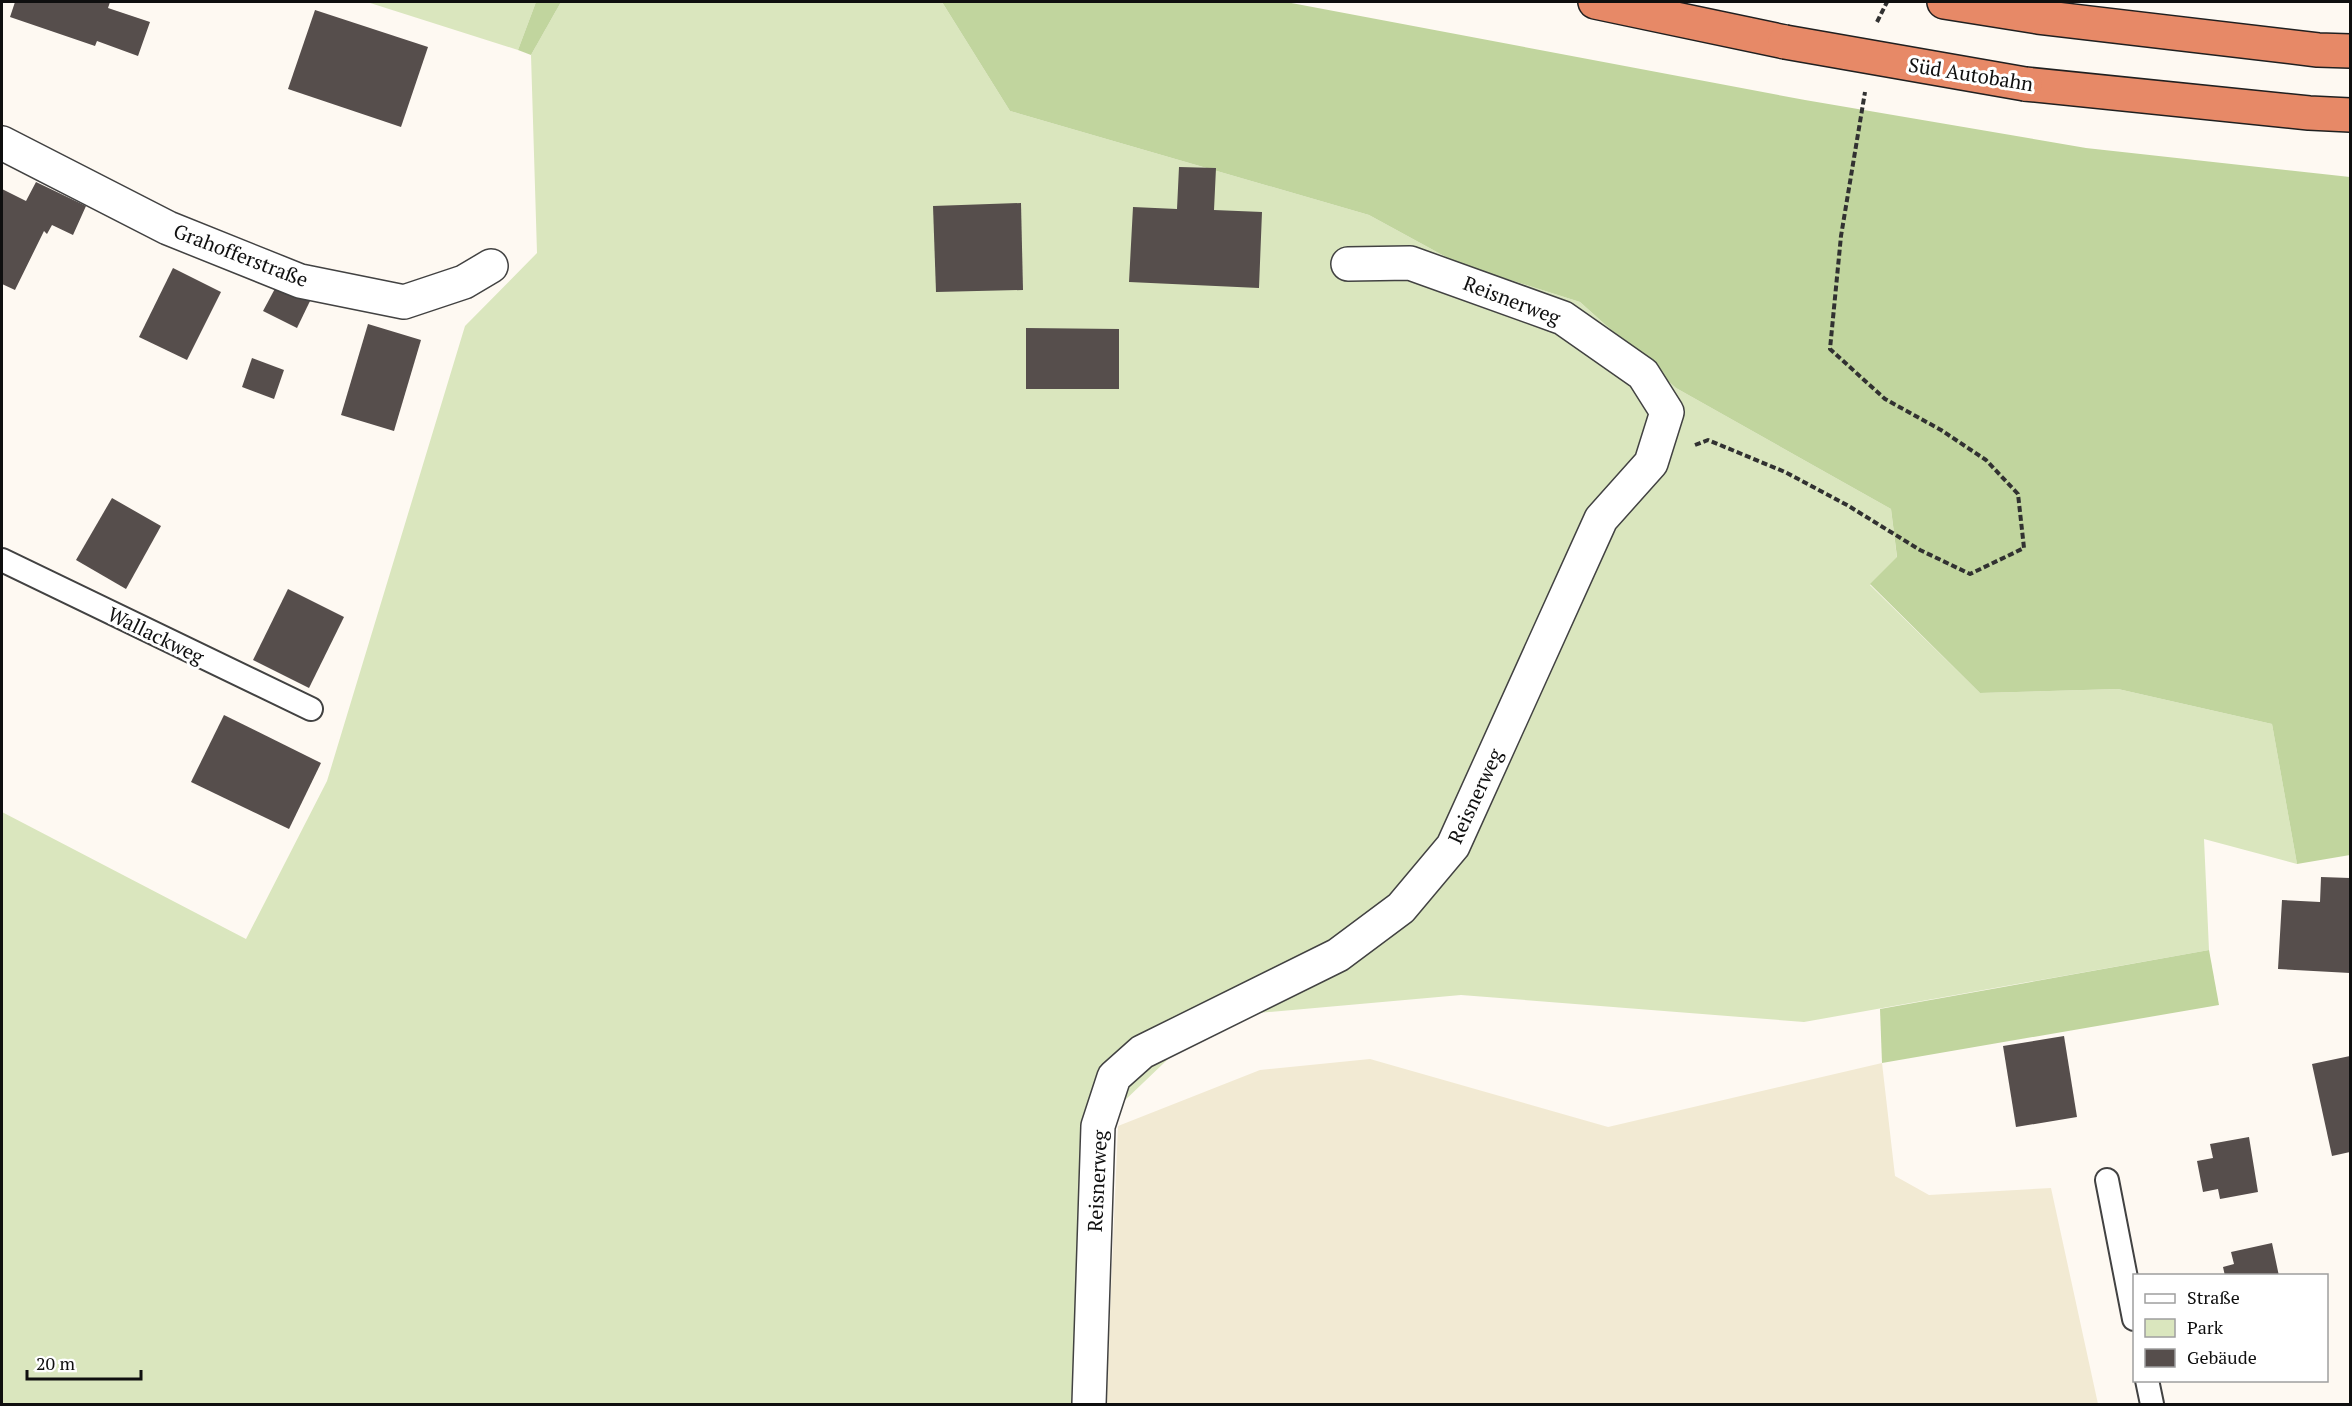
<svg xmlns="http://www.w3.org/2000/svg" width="2352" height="1406" font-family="'PT Serif',serif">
<rect width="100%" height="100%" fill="#fef9f2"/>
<polygon fill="#f2ead3" points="1370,1059 1608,1127 1882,1063 1895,1176 1929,1195 2051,1188 2098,1404 1106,1404 1118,1126 1260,1070"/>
<g fill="#dae6be">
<polygon points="367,2 536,2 518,50"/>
<polygon points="561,2 942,2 1010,111 1369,215 1457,263 1580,302 1676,388 1891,509 1897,558 1870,585 1980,693 2118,689 2272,724 2297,864 2204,839 2209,950 1804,1022 1461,995 1212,1017 1098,1126 1095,1404 2,1404 2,812 246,939 327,781 465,326 537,253 531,55"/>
</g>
<g fill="#c1d59e">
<polygon points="536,2 561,2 531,55 518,50"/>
<polygon points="942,2 1286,2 1805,100 2086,148 2350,177 2350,855 2297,864 2272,724 2118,689 1980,693 1870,584 1897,557 1891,509 1676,388 1580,302 1457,263 1369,215 1010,111"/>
<polygon points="2209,950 2219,1005 1882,1063 1880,1009"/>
</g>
<g fill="#564e4c">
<polygon points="15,2 110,2 108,8 150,22 138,56 97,41 95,46 10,17"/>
<polygon points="315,10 428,47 401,127 288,89"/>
<polygon points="1179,167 1216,168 1214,210 1262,212 1259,288 1129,282 1133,207 1177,209"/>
<polygon points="36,182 86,206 73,235 52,225 47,234 44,231 15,290 2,284 2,189 26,201"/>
<polygon points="1021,203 1023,290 936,292 933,206"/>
<polygon points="173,268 221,292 187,360 139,337"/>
<polygon points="278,283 311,299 297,328 263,311"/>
<polygon points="368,324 421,340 394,431 341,415"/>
<polygon points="1026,328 1119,329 1119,389 1026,389"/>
<polygon points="252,358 284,370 274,399 242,387"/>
<polygon points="112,498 161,526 126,589 76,560"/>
<polygon points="288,589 344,617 309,688 253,660"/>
<polygon points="224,715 321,763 289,829 191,782"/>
<polygon points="2321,877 2350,878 2350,973 2278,969 2282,900 2320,902"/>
<polygon points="2064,1036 2077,1117 2016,1127 2003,1046"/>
<polygon points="2350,1056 2350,1152 2332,1156 2312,1064"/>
<polygon points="2249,1137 2258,1192 2220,1199 2218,1189 2203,1192 2197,1161 2213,1158 2210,1144"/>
<polygon points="2272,1243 2279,1276 2225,1276 2223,1267 2234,1264 2231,1252"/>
</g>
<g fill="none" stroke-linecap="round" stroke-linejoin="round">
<g stroke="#424242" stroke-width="26">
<g id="service">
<polyline points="2,560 311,709"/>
<polyline points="2107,1180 2134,1319"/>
<polyline points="2147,1380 2152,1404"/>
</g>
</g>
<g stroke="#424242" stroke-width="36">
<g id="minor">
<polyline points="2,143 168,228 300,281 404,302 464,282 491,266"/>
<polyline points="1089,1404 1098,1126 1114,1077 1142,1052 1338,955 1401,908 1453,846 1601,519 1651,463 1667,412 1643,374 1563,318 1410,263 1348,264"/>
</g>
</g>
<g stroke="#202020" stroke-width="36">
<g id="motorway">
<polyline points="1595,2 1785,42"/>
<polyline points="1944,2 2038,17 2318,50 2350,51"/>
<polyline points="2025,84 2309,113 2350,115"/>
</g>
</g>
<g stroke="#313131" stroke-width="4" stroke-dasharray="6 3" stroke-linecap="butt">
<polyline points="1877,22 1887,2"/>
<polyline points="1695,445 1708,440 1785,472 1847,505 1920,550 1970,574 2024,548 2018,494 1986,460 1941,430 1885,399 1830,349 1841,236 1865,92"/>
</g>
<use href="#service" stroke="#fff" stroke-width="22"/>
<use href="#minor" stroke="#fff" stroke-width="33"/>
<use href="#motorway" stroke="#e78967" stroke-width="33"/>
<g stroke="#202020" stroke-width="36" stroke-linecap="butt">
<polyline id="motorway-bridge" points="1785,42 2025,84"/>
</g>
<use href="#motorway-bridge" stroke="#e78967" stroke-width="33"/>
</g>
<g text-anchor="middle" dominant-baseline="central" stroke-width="6" stroke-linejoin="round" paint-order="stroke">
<g font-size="20" fill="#0f0f0f" stroke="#fff">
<text transform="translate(1971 74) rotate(9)">Süd Autobahn</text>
<text transform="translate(241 255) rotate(21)">Grahofferstraße</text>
<text transform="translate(1512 300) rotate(21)">Reisnerweg</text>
<text transform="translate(156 635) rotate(26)">Wallackweg</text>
<text transform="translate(1475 796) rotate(-65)">Reisnerweg</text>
<text transform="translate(1097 1181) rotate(-87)">Reisnerweg</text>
</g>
</g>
<rect width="2352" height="1406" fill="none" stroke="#0f0f0f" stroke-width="6"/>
<rect x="2133" y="1274" width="195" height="108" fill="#ffffff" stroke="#9f9f9f" stroke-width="1.5"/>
<rect x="2145" y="1294" width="30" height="9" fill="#ffffff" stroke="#9f9f9f" stroke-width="1.5"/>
<text x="2187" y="1304" font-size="18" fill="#0f0f0f">Straße</text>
<rect x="2145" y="1319" width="30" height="18" fill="#dae6be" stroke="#9f9f9f" stroke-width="1.5"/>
<text x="2187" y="1334" font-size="18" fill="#0f0f0f">Park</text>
<rect x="2145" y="1349" width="30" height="18" fill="#564e4c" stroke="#9f9f9f" stroke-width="1.5"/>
<text x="2187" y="1364" font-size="18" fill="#0f0f0f">Gebäude</text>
<path d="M27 1370v9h114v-9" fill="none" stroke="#0f0f0f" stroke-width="3"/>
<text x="36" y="1370" font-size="18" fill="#0f0f0f" stroke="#ffffff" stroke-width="4.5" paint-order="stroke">20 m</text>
</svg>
